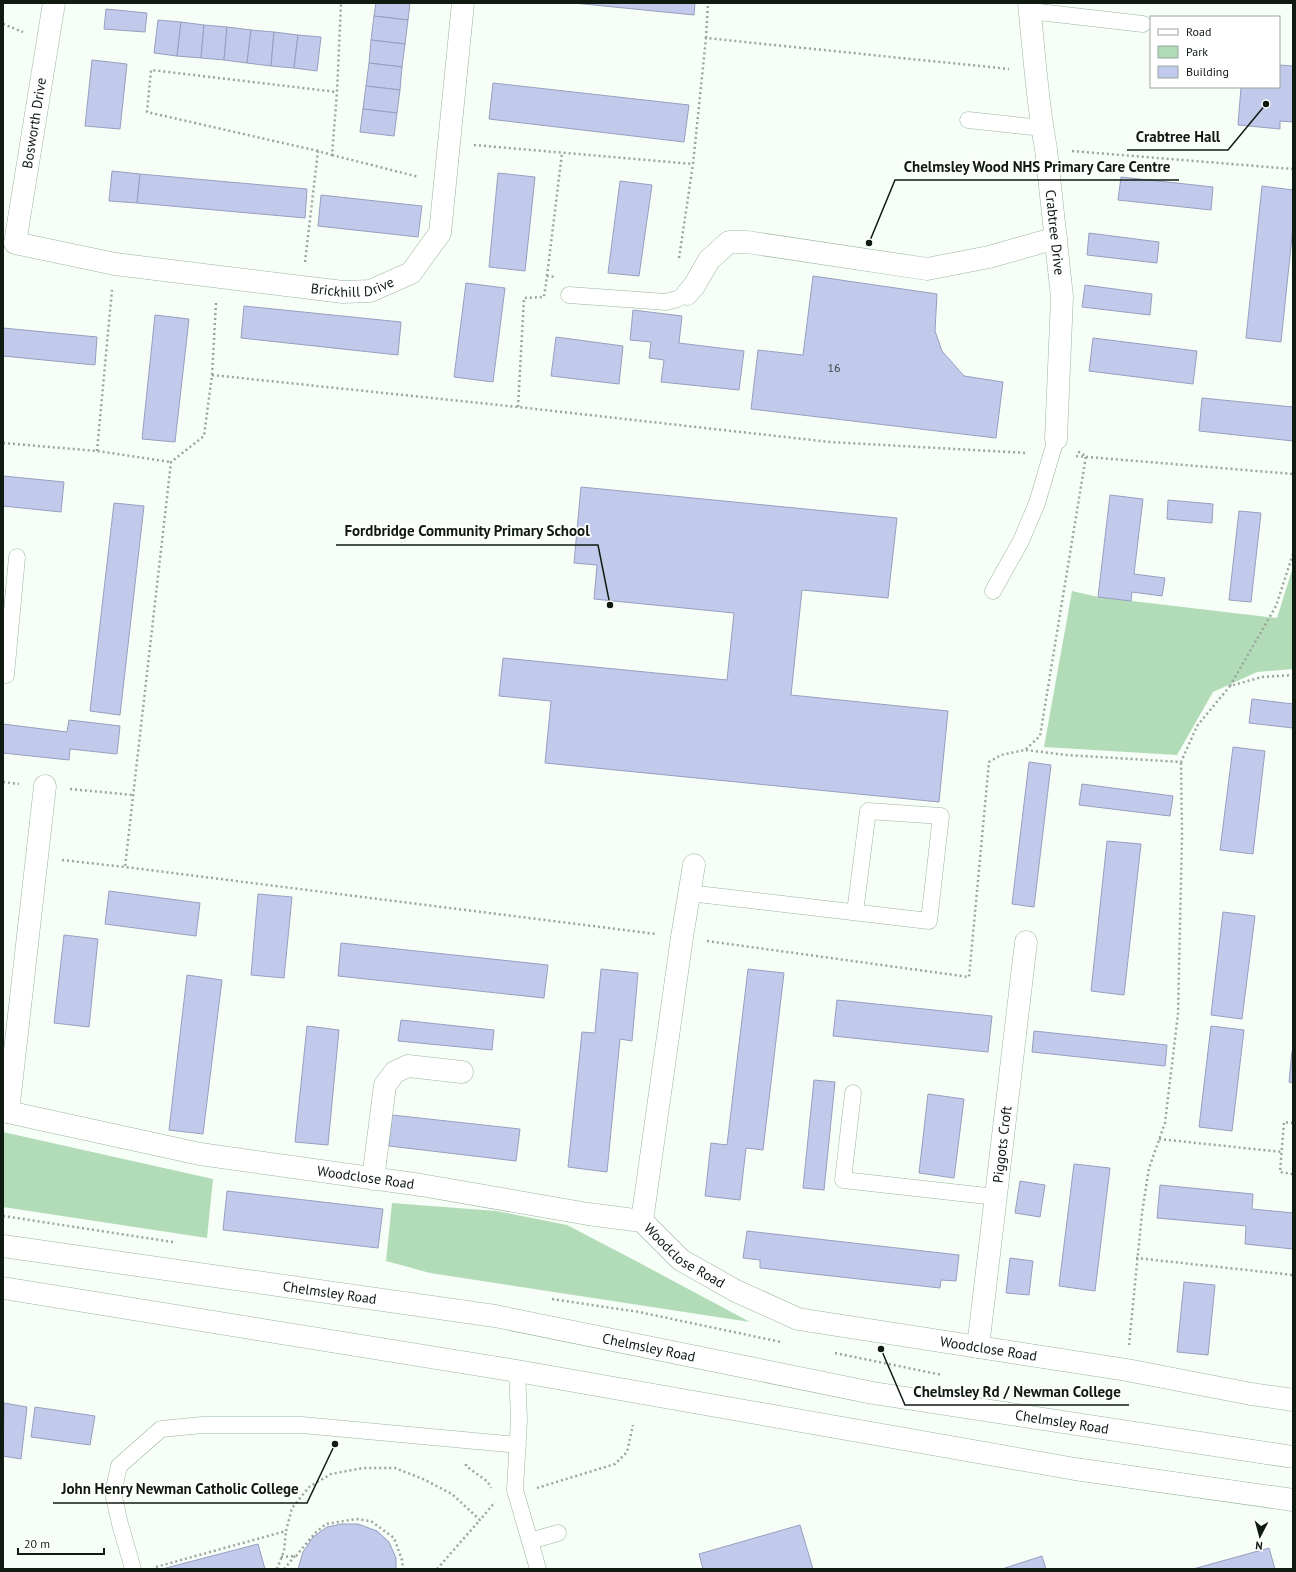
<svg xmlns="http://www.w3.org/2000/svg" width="1296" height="1572" font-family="'PT Sans',sans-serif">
<rect width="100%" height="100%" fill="#f7fef8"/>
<g fill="#b1dcb7">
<polygon points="1293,567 1293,669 1257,672 1213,692 1177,755 1044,747 1072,591 1098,597 1277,618"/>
<polygon points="3,1132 213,1179 207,1238 3,1207"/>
<polygon points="392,1203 496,1211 567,1225 634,1260 750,1322 430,1273 386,1261"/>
</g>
<g fill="#c2caec" stroke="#979fbf">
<polygon points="376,3 410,3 408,20 374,16"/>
<polygon points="574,3 695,3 694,15"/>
<polygon points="106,9 147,13 145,32 104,29"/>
<polygon points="374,16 408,20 405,44 371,40"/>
<polygon points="158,20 181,22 177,56 154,53"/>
<polygon points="181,22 204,25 201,58 177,56"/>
<polygon points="204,25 227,27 224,60 201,58"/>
<polygon points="227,27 251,30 247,63 224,60"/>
<polygon points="251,30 274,32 271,66 247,63"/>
<polygon points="274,32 298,35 294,68 271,66"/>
<polygon points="298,35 321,37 317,71 294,68"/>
<polygon points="371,40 405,44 402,67 369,63"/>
<polygon points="92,60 127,64 120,129 85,126"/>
<polygon points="369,63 402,67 400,90 366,86"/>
<polygon points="1279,65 1293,66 1293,122 1280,121 1280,129 1238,125 1241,87 1279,87"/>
<polygon points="493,83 689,105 684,142 489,119"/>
<polygon points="366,86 400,90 397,113 363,109"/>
<polygon points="363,109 397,113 394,136 360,132"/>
<polygon points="112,171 140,174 137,203 109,201"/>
<polygon points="498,173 535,177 525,271 489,267"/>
<polygon points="140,174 307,189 305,218 137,203"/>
<polygon points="1121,177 1213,187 1211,210 1118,200"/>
<polygon points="620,181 652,185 639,276 608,273"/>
<polygon points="1262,186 1293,190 1293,227 1281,342 1246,338"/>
<polygon points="321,195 422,206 418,237 318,226"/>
<polygon points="1089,233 1159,242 1157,263 1087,255"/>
<polygon points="813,276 937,294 935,331 942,351 964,376 1003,382 996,438 751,409 758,350 803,355"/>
<polygon points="466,283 505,288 493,382 454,377"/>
<polygon points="1085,285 1152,294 1150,315 1082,307"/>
<polygon points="244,306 401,322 398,355 241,338"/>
<polygon points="633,310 682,316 679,343 744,351 739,390 661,382 664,360 649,358 651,342 630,340"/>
<polygon points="155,315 189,319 175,442 142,439"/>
<polygon points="3,328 97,337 95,365 3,356"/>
<polygon points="556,337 623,346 619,384 551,376"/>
<polygon points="1093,338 1197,351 1193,384 1089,371"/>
<polygon points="1202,398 1293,407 1293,441 1199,431"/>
<polygon points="3,476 64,482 61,512 3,506"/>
<polygon points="581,487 897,518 888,598 802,590 791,695 948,711 939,802 545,763 551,701 499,696 503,658 727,680 734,613 594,599 597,565 574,563"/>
<polygon points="1110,495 1143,499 1134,574 1165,578 1162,596 1132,592 1131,601 1098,597"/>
<polygon points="1168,500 1213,504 1212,523 1167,519"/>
<polygon points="114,503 144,506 120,715 90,711"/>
<polygon points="1239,511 1261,513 1251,602 1229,600"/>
<polygon points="1252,699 1293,704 1293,728 1249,723"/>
<polygon points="69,720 120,726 117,754 70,749 69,760 3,753 3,724 67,732"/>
<polygon points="1233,747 1265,751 1253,854 1220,850"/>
<polygon points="1029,762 1051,765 1034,907 1012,904"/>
<polygon points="1082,784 1173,796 1170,816 1079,805"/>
<polygon points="1107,841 1141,844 1124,995 1091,991"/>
<polygon points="109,891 200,903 196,936 105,924"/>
<polygon points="258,894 292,897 284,978 251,975"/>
<polygon points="1223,912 1255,916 1242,1019 1211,1015"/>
<polygon points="64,935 98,939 89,1027 54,1023"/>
<polygon points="341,943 548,965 544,998 338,976"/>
<polygon points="601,969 638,973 632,1041 620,1039 607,1172 568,1167 582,1032 595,1033"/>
<polygon points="748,969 784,973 763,1150 746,1148 740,1200 705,1196 711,1143 727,1145"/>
<polygon points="187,975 222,980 203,1134 169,1130"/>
<polygon points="837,1000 992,1016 988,1052 833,1036"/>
<polygon points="401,1020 494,1030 492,1050 398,1041"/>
<polygon points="307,1026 339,1030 328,1145 295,1142"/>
<polygon points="1211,1026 1244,1030 1232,1131 1199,1127"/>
<polygon points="1034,1031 1167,1045 1165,1066 1032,1052"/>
<polygon points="1292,1051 1293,1051 1293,1083 1289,1082"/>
<polygon points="814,1080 835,1082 824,1190 803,1188"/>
<polygon points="928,1094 964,1099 954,1178 919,1173"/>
<polygon points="392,1115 520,1129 516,1161 389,1146"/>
<polygon points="1074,1164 1110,1168 1095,1291 1059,1286"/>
<polygon points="1020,1181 1045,1185 1040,1217 1015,1213"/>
<polygon points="1160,1185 1253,1194 1252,1209 1293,1213 1293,1249 1245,1244 1246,1226 1157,1218"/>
<polygon points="227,1191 383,1209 378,1248 223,1230"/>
<polygon points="747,1231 959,1255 956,1281 941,1280 940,1288 760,1268 760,1260 743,1258"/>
<polygon points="1010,1258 1033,1261 1029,1295 1006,1293"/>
<polygon points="1184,1282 1215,1285 1208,1355 1177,1352"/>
<polygon points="4,1403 27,1407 21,1459 3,1456"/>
<polygon points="35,1407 95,1416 90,1445 31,1437"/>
<polygon points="341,1524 358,1524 377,1531 389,1542 396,1558 396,1569 298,1569 303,1552 313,1537 327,1527"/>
<polygon points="800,1525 813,1569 703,1569 699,1554"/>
<polygon points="258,1544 265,1569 162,1569"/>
<polygon points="1269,1548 1275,1569 1193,1569"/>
<polygon points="1042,1556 1046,1569 1002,1569"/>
</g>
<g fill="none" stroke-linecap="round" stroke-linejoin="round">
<g stroke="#99b69d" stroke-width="17">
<g id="lane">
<polyline points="1030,11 1143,24"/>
<polyline points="968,120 1042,128"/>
<polyline points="569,295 666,302 677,299 687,294"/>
<polyline points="993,591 1021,541 1037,503 1056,439"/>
<polyline points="3,675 6,675 17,557"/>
<polyline points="689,893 929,921 941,816 868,811 855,912"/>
<polyline points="853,1093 843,1180 996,1197"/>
<polyline points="517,1371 519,1419 515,1490 538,1569"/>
<polyline points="530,1541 558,1533"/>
<polyline points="133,1569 120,1524 113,1493 119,1466 161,1429 203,1425 302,1425 518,1445"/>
</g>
</g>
<g stroke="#99b69d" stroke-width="23">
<g id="street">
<path id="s1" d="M54,3L15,243L115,264L343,292L370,291L411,273L440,233L463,3"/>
<path id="s2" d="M1029,3C1034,52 1037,101 1046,149L1062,297L1056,439"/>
<polyline points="687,294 694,286 709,260 729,242 747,242 927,269 989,257 1056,238"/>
<path id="s3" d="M3,1111L200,1154L421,1185L588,1214L642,1221L681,1260L736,1291L798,1319L1127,1370L1251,1394L1293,1400"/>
<polyline points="8,1112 45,786"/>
<polyline points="373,1179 385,1085 395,1072 408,1066 462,1072"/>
<polyline points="642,1221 682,937 694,865"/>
<path id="s4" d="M978,1347L1026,942"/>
</g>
</g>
<g stroke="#99b69d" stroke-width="23">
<g id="secondary">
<path id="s5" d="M3,1246L495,1316L873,1393L1293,1457"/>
<polyline points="3,1288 517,1371 1075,1469 1293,1500"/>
</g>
</g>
<g stroke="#9ca49d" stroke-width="2.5" stroke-dasharray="2 3" stroke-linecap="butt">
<polyline points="3,24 23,32"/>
<polyline points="706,38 708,3"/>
<polyline points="474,145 693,164 706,38 1009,69"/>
<polyline points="318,151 147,112 151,70 337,92"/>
<polyline points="1072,151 1293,169"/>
<polyline points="332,155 419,177"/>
<polyline points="679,258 693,164"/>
<polyline points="305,262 318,151 332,155 337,92 341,3"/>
<polyline points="547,276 562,153"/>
<polyline points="216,303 212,375 204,436 171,462 125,867 656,934"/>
<polyline points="212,375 518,407 830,442 1027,453"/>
<polyline points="518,407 524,298 544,297 547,276 555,277"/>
<polyline points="3,443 97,451 171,462"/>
<polyline points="97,451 112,290"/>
<polyline points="1076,456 1293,474"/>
<polyline points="1230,686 1276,606 1293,554"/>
<polyline points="1026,750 1066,755 1181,762 1197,726 1230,686 1262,677 1293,675"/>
<polyline points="3,782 19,784"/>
<polyline points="70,789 133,795"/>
<polyline points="62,860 125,867"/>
<polyline points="707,941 969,977 989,762 1001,755 1025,750 1040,736 1086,456 1077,451"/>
<polyline points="1293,1123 1284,1122 1280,1172 1293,1174"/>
<polyline points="1159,1139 1282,1152"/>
<polyline points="3,1216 173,1242"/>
<polyline points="1136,1258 1293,1275"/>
<polyline points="552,1299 639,1312 781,1342"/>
<polyline points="1129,1345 1142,1213 1149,1168 1165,1123 1178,1014 1182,836 1181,762"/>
<polyline points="835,1353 942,1375"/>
<polyline points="466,1464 466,1466 488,1482 491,1488"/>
<polyline points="537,1488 615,1464 627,1452 633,1425"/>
<polyline points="281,1557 296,1556 315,1533 326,1524 356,1519 371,1521 394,1538 402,1560 403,1569"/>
<polyline points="156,1567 286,1531 292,1508 309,1487 331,1474 363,1468 395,1468 423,1479 452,1494 480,1520 495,1502"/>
<polyline points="277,1569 284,1551 286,1531"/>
<polyline points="284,1569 295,1556"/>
<polyline points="437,1569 480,1520"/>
</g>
<use href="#lane" stroke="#fff" stroke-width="16"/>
<use href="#street" stroke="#fff" stroke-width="22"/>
<use href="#secondary" stroke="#fff" stroke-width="22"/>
</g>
<g text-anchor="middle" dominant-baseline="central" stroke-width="3.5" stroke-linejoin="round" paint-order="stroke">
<g font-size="12" fill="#3c4648">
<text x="834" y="367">16</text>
</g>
<g font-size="14" fill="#0f1a11" stroke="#fff">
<text transform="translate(34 123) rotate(-81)">Bosworth Drive</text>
<text stroke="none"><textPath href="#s2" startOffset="231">Crabtree Drive</textPath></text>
<text stroke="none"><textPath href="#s1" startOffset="585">Brickhill Drive</textPath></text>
<text stroke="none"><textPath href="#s4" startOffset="204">Piggots Croft</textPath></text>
<text stroke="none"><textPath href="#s3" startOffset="369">Woodclose Road</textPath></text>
<text stroke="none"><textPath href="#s3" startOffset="704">Woodclose Road</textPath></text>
<text stroke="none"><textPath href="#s5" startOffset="330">Chelmsley Road</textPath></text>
<text stroke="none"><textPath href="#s5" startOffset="654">Chelmsley Road</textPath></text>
<text stroke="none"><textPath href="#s3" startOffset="1028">Woodclose Road</textPath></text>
<text stroke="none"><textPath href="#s5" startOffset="1074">Chelmsley Road</textPath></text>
</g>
</g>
<path fill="none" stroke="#0f1a11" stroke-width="1.5" d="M1266 104L1228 150H1127M869 243L895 180H1179M610 605L598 545H336M881 1349L905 1405H1129M335 1444L307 1503H53"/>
<g fill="#0f1a11" stroke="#fff" stroke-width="1.5">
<circle cx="1266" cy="104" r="4"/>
<circle cx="869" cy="243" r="4"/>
<circle cx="610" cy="605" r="4"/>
<circle cx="881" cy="1349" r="4"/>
<circle cx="335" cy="1444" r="4"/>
</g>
<g font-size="15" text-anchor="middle" font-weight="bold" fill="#0f1a11" stroke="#fff" stroke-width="3.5" stroke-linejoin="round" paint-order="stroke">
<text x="1178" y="142">Crabtree Hall</text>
<text x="1037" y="172">Chelmsley Wood NHS Primary Care Centre</text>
<text x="467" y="536">Fordbridge Community Primary School</text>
<text x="1017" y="1397">Chelmsley Rd / Newman College</text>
<text x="180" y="1494">John Henry Newman Catholic College</text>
</g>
<rect width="1296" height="1572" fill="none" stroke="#0f1a11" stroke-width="8"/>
<rect x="1150" y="16" width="130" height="72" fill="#ffffff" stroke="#9fa3a0"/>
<rect x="1158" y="29" width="20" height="6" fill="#ffffff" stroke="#9fa3a0"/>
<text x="1186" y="36" font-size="12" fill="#0f1a11">Road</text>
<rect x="1158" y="46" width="20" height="12" fill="#b1dcb7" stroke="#9fa3a0"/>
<text x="1186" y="56" font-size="12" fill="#0f1a11">Park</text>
<rect x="1158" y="66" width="20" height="12" fill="#c2caec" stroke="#9fa3a0"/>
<text x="1186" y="76" font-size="12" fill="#0f1a11">Building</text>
<g transform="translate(1260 1536) rotate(186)" stroke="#ffffff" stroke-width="3" paint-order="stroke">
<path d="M0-3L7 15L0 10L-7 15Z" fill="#0f1a11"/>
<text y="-6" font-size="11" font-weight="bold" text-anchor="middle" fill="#0f1a11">N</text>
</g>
<path d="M18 1548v6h86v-6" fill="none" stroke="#0f1a11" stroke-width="2"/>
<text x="24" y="1548" font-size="12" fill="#0f1a11" stroke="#ffffff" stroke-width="3" paint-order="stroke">20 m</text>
</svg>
